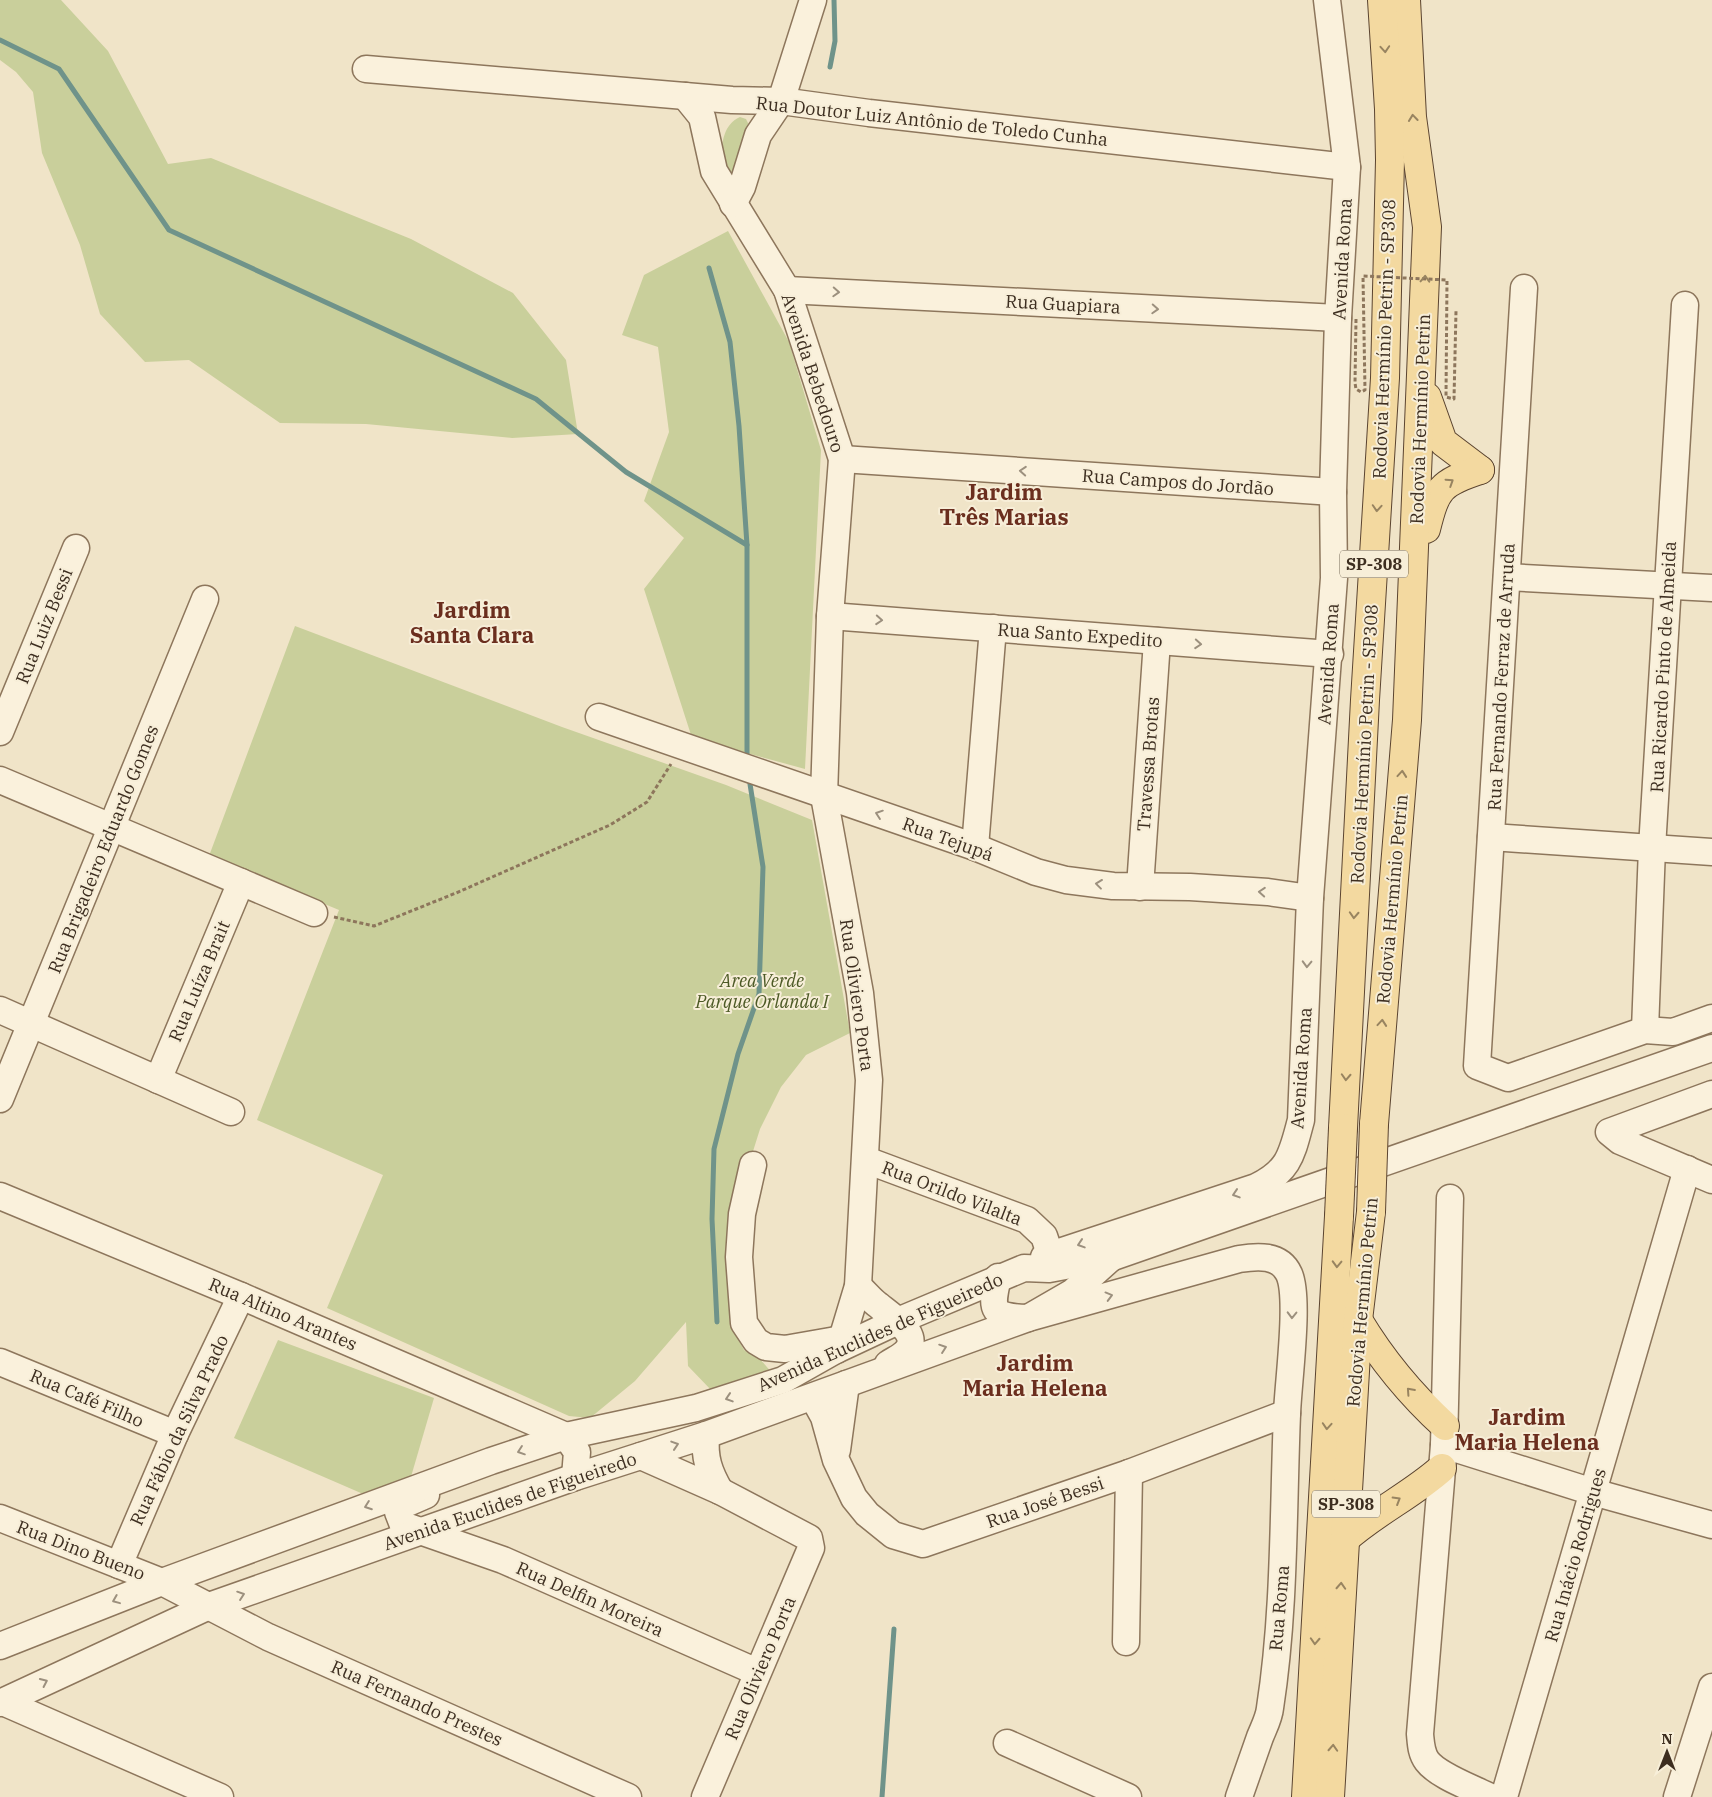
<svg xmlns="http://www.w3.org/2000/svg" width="1712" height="1797" font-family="'IBM Plex Serif',serif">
<rect width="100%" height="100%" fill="#f0e4c8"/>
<g fill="#c9cf9b">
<polygon points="0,0 61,0 108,51 168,164 211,158 411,239 513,293 566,360 578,434 512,438 366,424 280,423 189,360 145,362 100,314 80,245 42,153 33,92 16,72 0,60"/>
<path d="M740,117L746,119L749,125L732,178L720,158C723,141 723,125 740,117Z"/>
<polygon points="728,231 789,342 821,450 805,769 692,738 644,589 684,538 644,501 669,432 658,347 622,335 644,275"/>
<polygon points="295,626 562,727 726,785 812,820 850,1033 806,1055 781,1087 760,1129 733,1215 732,1296 735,1333 744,1350 760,1359 772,1373 712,1391 688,1366 686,1322 635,1381 590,1418 569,1416 327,1308 383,1175 257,1120 339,910 209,856"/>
<polygon points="278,1340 434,1398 408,1487 377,1500 234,1438"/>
</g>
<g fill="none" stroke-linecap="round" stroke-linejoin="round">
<g stroke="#6f938a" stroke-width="5">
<polyline points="0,40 59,69 169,230 536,399 626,472 747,545"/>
<polyline points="830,67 835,41 834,0"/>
<polyline points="709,268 730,342 739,426 747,545 747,759"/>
<polyline points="717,1322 712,1219 714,1149 738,1054 759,994 763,867 750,784"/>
<polyline points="882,1797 894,1629"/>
</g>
<g stroke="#8d765c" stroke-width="29">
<g id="minor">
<polyline points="366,69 732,100 781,101 869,113 1347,167"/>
<polyline points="685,96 702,117 714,171 787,290 842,459 830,616 824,796 860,993 869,1080 858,1286 842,1339 836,1350"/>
<polyline points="733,204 742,187 758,135 781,101 813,0"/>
<polyline points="1524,288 1477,1066 1508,1078 1645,1030 1673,1032 1712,1018"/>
<polyline points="787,290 1338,318"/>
<polyline points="842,459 1333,492"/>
<polyline points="1507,577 1712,588"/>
<polyline points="830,616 1330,654"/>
<polyline points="599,717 975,847 1036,872 1066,880 1113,886 1190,887 1268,892 1310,898"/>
<polyline points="0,732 76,548"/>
<polyline points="0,780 314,913"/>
<polyline points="1491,837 1712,852"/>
<polyline points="975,847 993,628"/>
<polyline points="1140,887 1157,641"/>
<polyline points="0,1010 231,1112"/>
<polyline points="1645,1030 1652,848 1685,305"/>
<polyline points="158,1080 241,882"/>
<polyline points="1712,1094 1609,1132 1620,1141 1712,1180"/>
<polyline points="0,1099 205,599"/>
<polyline points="866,1160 1027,1220 1044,1236 1050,1254"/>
<polyline points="753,1165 742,1214 739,1257 744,1323 756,1341 766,1347 785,1349 842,1339"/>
<polyline points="0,1196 241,1296 566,1436 577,1452 575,1477"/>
<path d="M1450,1198L1444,1445L1420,1734C1421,1744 1421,1753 1427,1761C1438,1776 1473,1788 1490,1797"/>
<path d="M1044,1257L1256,1187C1290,1171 1292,1153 1301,1120L1310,898L1334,578L1333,492L1338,318L1347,167L1327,0"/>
<path d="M998,1277C990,1311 992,1317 1028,1318L1239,1259C1257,1256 1280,1254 1289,1274C1300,1298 1288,1383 1287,1414C1283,1512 1285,1611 1270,1708C1269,1718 1264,1727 1260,1737C1253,1757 1246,1777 1239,1797"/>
<path d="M858,1286C865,1292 871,1300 878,1305C891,1316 928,1337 901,1356C897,1359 892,1361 888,1364"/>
<polyline points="0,1362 175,1434"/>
<polyline points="813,1397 824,1417 836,1460 854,1498 867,1514 893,1535 923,1544 1129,1473 1287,1413"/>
<path d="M706,1435C704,1458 709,1472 720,1491"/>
<polyline points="1444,1445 1593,1492 1712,1525"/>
<polyline points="837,1450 846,1384"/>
<polyline points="641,1456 720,1491 809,1538 811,1548 705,1797"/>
<polyline points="426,1495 403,1505 398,1512 403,1525 503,1560 757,1672"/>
<polyline points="0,1518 162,1582 268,1637 628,1797"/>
<polyline points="119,1565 175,1434 241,1296"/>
<polyline points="1126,1642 1129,1473"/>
<polyline points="0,1646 162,1582 491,1461 566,1436 696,1408 783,1380 836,1350 900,1320 1024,1268 1049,1269 1113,1257 1712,1048"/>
<polyline points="3,1702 220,1797"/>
<polyline points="0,1703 209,1606 575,1477 706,1435 1028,1318 1073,1292 1112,1257"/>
<polyline points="1007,1743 1128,1797"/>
<polyline points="1504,1797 1687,1169"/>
<polyline points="1677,1797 1712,1687"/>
</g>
</g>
<g stroke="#5b4430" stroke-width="30">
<g id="major">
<polyline points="1427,397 1443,442 1480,470"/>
<path d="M1426,529C1436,489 1440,483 1480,470"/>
<polyline points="1374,1124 1407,720 1427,227 1412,117 1406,0"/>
<polyline points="1343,1128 1365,700 1385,378 1390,160 1389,109 1382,0"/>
<path d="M1358,1320C1382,1360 1410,1394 1445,1426"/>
<path d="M1344,1540C1375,1512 1412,1495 1442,1468"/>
<polyline points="1306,1797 1339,1216"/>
<polyline points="1330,1797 1358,1320 1371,1212"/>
</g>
</g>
<polyline stroke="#8d765c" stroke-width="3" stroke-dasharray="4 2.5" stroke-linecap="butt" points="334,917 374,926 456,893 610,825 647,802 671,764"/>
<use href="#minor" stroke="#faf1dc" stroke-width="26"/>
<use href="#major" stroke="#f3d9a0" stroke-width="28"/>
<g stroke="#5b4430" stroke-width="30" stroke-linecap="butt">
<g id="major-bridge">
<polyline points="1371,1212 1374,1124"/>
<polyline points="1339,1216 1343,1128"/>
</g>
</g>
<polyline stroke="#8d765c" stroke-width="3" stroke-dasharray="4 2.5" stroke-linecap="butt" points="1356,319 1355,383 1356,389 1361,392 1365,390 1363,276 1447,280 1446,397 1454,399 1456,311"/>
<use href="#major-bridge" stroke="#f3d9a0" stroke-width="28"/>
</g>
<defs><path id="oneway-chevron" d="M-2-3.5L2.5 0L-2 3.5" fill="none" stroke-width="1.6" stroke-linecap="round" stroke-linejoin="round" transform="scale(1.25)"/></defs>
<g stroke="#988460">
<use href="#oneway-chevron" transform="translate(1385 49) rotate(86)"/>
<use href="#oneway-chevron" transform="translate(1413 118) rotate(-96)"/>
<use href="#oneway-chevron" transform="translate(1425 279) rotate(-88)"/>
<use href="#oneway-chevron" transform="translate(1450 482) rotate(-33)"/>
<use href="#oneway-chevron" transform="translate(1377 508) rotate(94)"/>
<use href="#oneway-chevron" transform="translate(1402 774) rotate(-85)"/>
<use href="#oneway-chevron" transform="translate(1354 915) rotate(93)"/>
<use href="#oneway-chevron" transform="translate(1382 1023) rotate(-85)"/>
<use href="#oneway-chevron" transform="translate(1346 1077) rotate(93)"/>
<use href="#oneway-chevron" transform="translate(1337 1264) rotate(92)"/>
<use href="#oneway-chevron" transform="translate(1410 1391) rotate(-132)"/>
<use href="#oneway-chevron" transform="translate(1327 1426) rotate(94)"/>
<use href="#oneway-chevron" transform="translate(1397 1500) rotate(-31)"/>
<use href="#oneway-chevron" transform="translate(1341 1586) rotate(-87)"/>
<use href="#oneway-chevron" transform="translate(1315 1641) rotate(93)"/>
<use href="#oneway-chevron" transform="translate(1333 1748) rotate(-87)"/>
</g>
<g stroke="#9c907e">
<use href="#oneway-chevron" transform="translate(836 292) rotate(3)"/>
<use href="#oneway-chevron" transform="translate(1155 309) rotate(3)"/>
<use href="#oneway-chevron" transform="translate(1023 471) rotate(-176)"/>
<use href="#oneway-chevron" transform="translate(879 620) rotate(4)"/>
<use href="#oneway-chevron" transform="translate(1198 644) rotate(4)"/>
<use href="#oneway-chevron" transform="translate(879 814) rotate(-161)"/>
<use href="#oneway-chevron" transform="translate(1099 884) rotate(-173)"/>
<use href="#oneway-chevron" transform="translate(1262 892) rotate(-176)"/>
<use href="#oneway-chevron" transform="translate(1307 964) rotate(92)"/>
<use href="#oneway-chevron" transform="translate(1236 1194) rotate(162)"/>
<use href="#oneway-chevron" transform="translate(1081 1244) rotate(162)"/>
<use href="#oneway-chevron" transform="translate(1109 1296) rotate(-15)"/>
<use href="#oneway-chevron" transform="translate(1292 1315) rotate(91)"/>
<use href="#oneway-chevron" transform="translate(943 1348) rotate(-19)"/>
<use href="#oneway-chevron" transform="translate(729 1398) rotate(162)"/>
<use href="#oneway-chevron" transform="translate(675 1445) rotate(-18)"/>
<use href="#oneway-chevron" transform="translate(521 1451) rotate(161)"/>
<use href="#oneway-chevron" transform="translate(368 1506) rotate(160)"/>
<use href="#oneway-chevron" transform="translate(241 1595) rotate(-19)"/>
<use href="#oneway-chevron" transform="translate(116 1600) rotate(158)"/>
<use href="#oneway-chevron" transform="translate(44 1682) rotate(-25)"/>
</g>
<g text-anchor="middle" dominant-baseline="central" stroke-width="4" stroke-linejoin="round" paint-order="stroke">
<g fill="#f7eed8" stroke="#756857" stroke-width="1">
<rect x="1340" y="550.5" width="68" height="27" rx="4"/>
<rect x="1312" y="1490.5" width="68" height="27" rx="4"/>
</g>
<g font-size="16" font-weight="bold" fill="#3d2e20">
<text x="1374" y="564">SP-308</text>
<text x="1346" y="1504">SP-308</text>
</g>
<g font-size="18" fill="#3d2e20" stroke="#f7eed8">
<text transform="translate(932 121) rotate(6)">Rua Doutor Luiz Antônio de Toledo Cunha</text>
<text transform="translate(1342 259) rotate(-87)">Avenida Roma</text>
<text transform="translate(1063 304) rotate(3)">Rua Guapiara</text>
<text transform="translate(1384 339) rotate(-88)">Rodovia Hermínio Petrin - SP308</text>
<text transform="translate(813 373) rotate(72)">Avenida Bebedouro</text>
<text transform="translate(1420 419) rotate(-88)">Rodovia Hermínio Petrin</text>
<text transform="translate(1178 482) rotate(4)">Rua Campos do Jordão</text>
<text transform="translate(44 626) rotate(-68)">Rua Luiz Bessi</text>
<text transform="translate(1080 635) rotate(4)">Rua Santo Expedito</text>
<text transform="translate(1328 664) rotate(-86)">Avenida Roma</text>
<text transform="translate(1663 667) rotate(-87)">Rua Ricardo Pinto de Almeida</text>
<text transform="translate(1501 677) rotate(-87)">Rua Fernando Ferraz de Arruda</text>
<text transform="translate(1364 744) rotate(-87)">Rodovia Hermínio Petrin - SP308</text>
<text transform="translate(1148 764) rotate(-86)">Travessa Brotas</text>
<text transform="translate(948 839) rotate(20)">Rua Tejupá</text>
<text transform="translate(103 849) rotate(-68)">Rua Brigadeiro Eduardo Gomes</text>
<text transform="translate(1392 899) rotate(-85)">Rodovia Hermínio Petrin</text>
<text transform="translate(199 981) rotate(-67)">Rua Luíza Brait</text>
<text transform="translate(857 995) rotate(82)">Rua Oliviero Porta</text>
<text transform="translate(1301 1068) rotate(-86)">Avenida Roma</text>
<text transform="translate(952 1193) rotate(21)">Rua Orildo Vilalta</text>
<text transform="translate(1362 1302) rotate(-85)">Rodovia Hermínio Petrin</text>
<text transform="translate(283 1314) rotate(23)">Rua Altino Arantes</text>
<text transform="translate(880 1332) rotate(-24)">Avenida Euclides de Figueiredo</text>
<text transform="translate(87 1398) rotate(23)">Rua Café Filho</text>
<text transform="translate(179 1430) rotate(-65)">Rua Fábio da Silva Prado</text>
<text transform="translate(510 1501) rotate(-19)">Avenida Euclides de Figueiredo</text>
<text transform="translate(1045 1502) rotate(-19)">Rua José Bessi</text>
<text transform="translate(81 1550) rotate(21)">Rua Dino Bueno</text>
<text transform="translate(1575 1555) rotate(-74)">Rua Inácio Rodrigues</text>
<text transform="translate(590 1599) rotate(24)">Rua Delfin Moreira</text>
<text transform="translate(1279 1608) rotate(-85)">Rua Roma</text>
<text transform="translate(760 1668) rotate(-67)">Rua Oliviero Porta</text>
<text transform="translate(417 1703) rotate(24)">Rua Fernando Prestes</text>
</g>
<g font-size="18" font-style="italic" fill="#4d5a26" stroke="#f7eed8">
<text x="762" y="980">Area Verde<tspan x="762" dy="21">Parque Orlanda I</tspan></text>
</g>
<g font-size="22" font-weight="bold" fill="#6b2e1e" stroke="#f7eed8">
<text x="1004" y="491">Jardim<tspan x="1004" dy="25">Três Marias</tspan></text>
<text x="472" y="609">Jardim<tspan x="472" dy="25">Santa Clara</tspan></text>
<text x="1035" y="1362">Jardim<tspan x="1035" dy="25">Maria Helena</tspan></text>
<text x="1527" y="1416">Jardim<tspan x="1527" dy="25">Maria Helena</tspan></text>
</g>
</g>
<g transform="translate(1667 1752)" stroke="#f7eed8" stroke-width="4" paint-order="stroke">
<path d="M0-4L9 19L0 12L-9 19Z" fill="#3d2e20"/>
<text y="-8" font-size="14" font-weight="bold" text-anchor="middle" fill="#3d2e20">N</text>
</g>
</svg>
